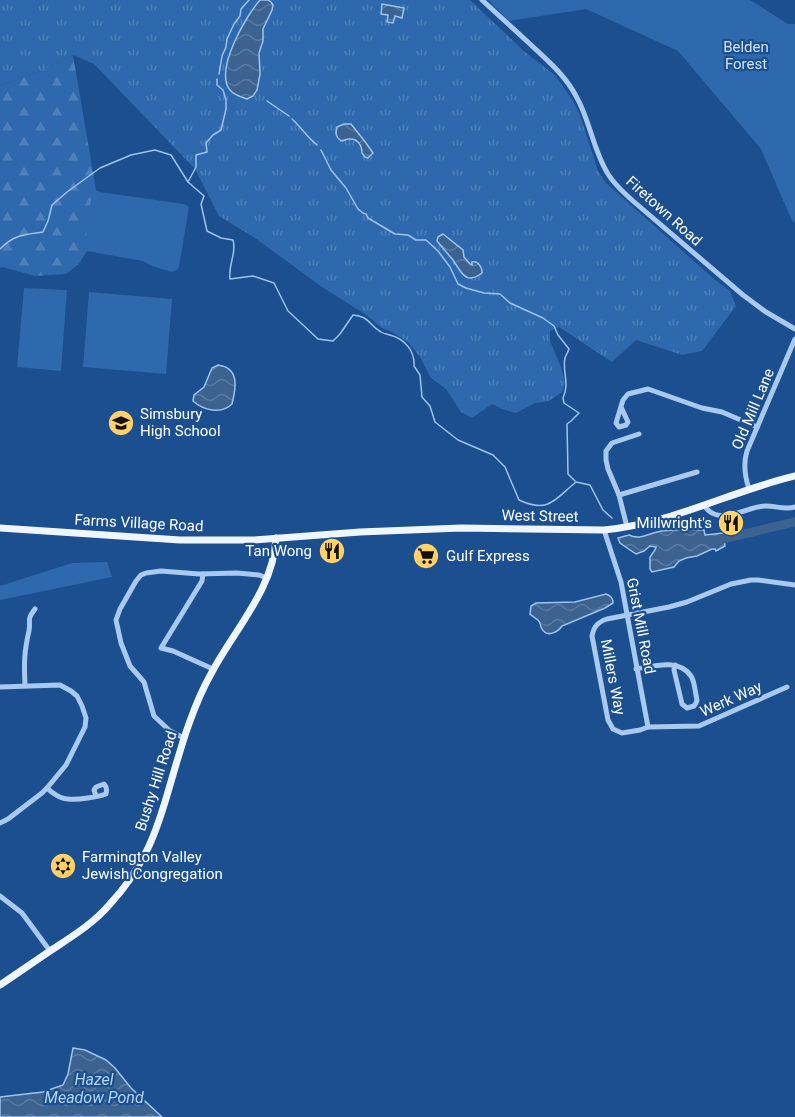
<svg xmlns="http://www.w3.org/2000/svg" width="795" height="1117" font-family="Roboto,sans-serif">
<defs>
<pattern id="grass-tufts" width="24" height="20" patternUnits="userSpaceOnUse" patternTransform="scale(1.5)"><rect width="24" height="20" fill="#2e69ad"/><path d="M3 7l-1-3M5 7V3M7 7l1-3M15 17l-1-3M17 17v-4M19 17l1-3" fill="none" stroke="#4d80b9"/></pattern>
<pattern id="forest-firs" width="22" height="20" patternUnits="userSpaceOnUse" patternTransform="scale(1.5)"><rect width="22" height="20" fill="#2e69ad"/><path d="M5 1l3.5 6h-7zM16 11l3.5 6h-7z" fill="#4d80b9"/></pattern>
<pattern id="water-waves" width="16" height="10" patternUnits="userSpaceOnUse" patternTransform="scale(1.5)"><rect width="16" height="10" fill="#3c6290"/><path d="M0 5q4-4 8 0t8 0" fill="none" stroke="#597aa1"/></pattern>
</defs>
<rect width="100%" height="100%" fill="#1b4f8f"/>
<polygon fill="url(#grass-tufts)" points="0,0 470,0 526,53 555,75 573,101 580,115 598,171 606,183 714,279 730,291 736,306 702,351 682,355 636,340 612,362 559,327 550,331 550,341 561,367 565,382 562,392 549,401 535,403 516,413 502,409 492,404 472,418 461,412 446,389 431,378 420,357 408,342 394,333 382,328 365,314 322,287 255,238 219,216 195,169 94,64 73,55 40,71 0,86"/>
<polygon fill="url(#forest-firs)" points="73,55 96,190 86,238 87,251 79,264 66,274 35,276 3,267 0,268 0,86 40,71"/>
<g fill="#2e69ad">
<polygon points="488,0 750,0 788,24 795,24 795,223 792,221 761,149 678,51 586,9 509,21"/>
<polygon points="95,190 100,192 184,204 189,207 179,267 177,270 172,272 152,266 143,261 87,251 85,246 92,192"/>
<polygon points="24,288 67,290 61,371 17,367"/>
<polygon points="89,292 172,299 166,374 83,367"/>
<polygon points="107,562 112,577 0,600 0,586 72,563"/>
</g>
<g fill="url(#water-waves)" stroke="#9cc4f0" stroke-width="1.5">
<path d="M260,0H268L271,2L273,5L272,10L263,29V41L259,53L260,74L257,90L253,96L247,99C241,97 234,95 230,90C214,70 246,16 260,0Z"/>
<polygon points="382,4 404,8 402,18 395,16 393,23 387,22 388,15 381,14"/>
<path d="M344,124H351L366,143L373,153L368,158L365,157L362,153C362,146 358,138 349,139C346,139 344,141 341,141C336,137 335,134 337,127Z"/>
<path d="M443,234L463,250L464,257L470,264L472,265V262C478,261 480,265 482,270V273C465,286 461,271 453,260C447,253 442,247 437,241L438,237Z"/>
<path d="M218,365C240,368 236,388 232,404C221,415 203,410 193,401L194,395L204,387L212,368Z"/>
<path d="M687,529L704,530L705,535L723,533L725,546L716,551L715,549H712L697,556L686,558L679,561L674,567L652,572L650,569V557L655,550L656,547L650,546L644,551L636,554L620,543L618,538L629,535C640,541 651,532 662,531C671,530 679,530 687,529Z"/>
<path d="M606,594C611,596 613,598 613,603L605,608L562,626C558,632 547,638 542,629C539,624 542,625 538,620C535,618 532,616 530,614L531,606L536,603L575,602Z"/>
<polygon points="73,1048 85,1050 106,1060 115,1068 131,1088 162,1117 0,1117 0,1097 43,1092 63,1085 68,1074"/>
</g>
<g fill="none" stroke-linecap="round" stroke-linejoin="round">
<g stroke="#9cc4f0" stroke-width="1.5">
<polyline points="219,74 222,56 226,47 227,39 234,24 240,16 241,9 249,0"/>
<polyline points="267,101 289,116"/>
<path d="M292,119C301,127 308,138 317,145"/>
<path d="M321,150L331,170L346,188L358,209L363,213L366,214L368,218L395,234L408,235L416,240H426L438,251L450,267L458,284L466,288L484,293L500,294L510,303L543,318L554,326L558,335L569,349C568,352 566,355 565,358C562,370 570,384 563,398L564,403L579,413L571,421L567,424L568,474L575,481"/>
<polyline points="188,182 196,167 196,155 207,152 206,143 213,135 221,130 226,109 226,100 223,90 217,85 217,79"/>
<path d="M0,249C13,235 25,234 43,232L48,221L52,205L67,192L100,168L131,155L155,150L171,155L188,182L204,196L201,204L207,231L221,238L233,240C237,254 228,263 230,279L253,276L274,283L288,311L318,339L333,341L340,334L353,315C369,316 369,325 381,332C384,334 387,334 390,335C405,339 415,351 414,366L420,375L422,397L430,406L435,422L458,440L493,455L505,467L519,500C549,514 555,499 576,482L590,485L603,510L612,518"/>
</g>
<polyline stroke="#3c6290" stroke-width="9" points="714,541 795,522"/>
<g stroke="#a9c9ee" stroke-width="5">
<path d="M482,0C498,15 514,29 530,44C547,60 565,75 576,96C590,120 593,150 608,174C614,184 624,193 633,201L743,295L766,312L795,329"/>
<polyline points="621,407 628,422 626,425 619,427 616,423 623,400 628,394 648,389 702,408 722,412 757,427"/>
<path d="M749,489C745,477 743,464 747,451L795,339"/>
<polyline points="619,495 697,472"/>
<path d="M704,505C717,528 747,506 766,506C777,506 785,510 795,507"/>
<polyline points="627,527 619,495 608,469 606,460 606,451 612,443 639,434"/>
<polyline points="604,530 621,582 648,727"/>
<polyline points="203,574 202,581 161,648 173,651 213,669"/>
<path d="M636,669C654,666 679,658 691,676C695,682 695,692 697,700L696,703L694,706L687,708L682,704L674,670L675,665"/>
<path d="M25,685C24,664 24,652 29,631C31,619 26,621 35,609"/>
<polyline points="0,687 60,685 71,691 77,696 82,706 86,718 85,727 66,765 47,788 42,793 8,819 0,823"/>
<path d="M787,687L699,726L648,727L640,730L622,733L613,729L608,720L592,636C594,626 598,622 607,619L669,607L687,602L731,584L751,580H758L795,585"/>
<polyline points="184,738 170,731 154,716 144,682 130,666 121,643 116,620 120,609 136,581 141,575 146,573 161,571 199,574 237,573 259,575 267,578"/>
<path d="M47,788C52,793 61,799 68,799C78,800 98,797 106,794C107,790 107,787 104,784L96,787L94,790L96,796"/>
<polyline points="0,896 22,913 50,951"/>
</g>
<g stroke="#f0f6ff" stroke-width="7">
<path d="M0,528L180,540H253L360,532L461,528L604,530C671,524 731,491 795,476"/>
<path d="M0,985C18,973 35,961 53,949C73,936 94,923 110,904C124,889 137,870 146,852C156,833 162,812 168,792C180,751 191,709 212,672C235,629 274,588 276,538"/>
</g>
</g>
<defs>
<g id="school-disc" transform="scale(1.35)"><circle r="9.5" fill="#ffd166" stroke="#1b4f8f"/><path d="M0-5L7-2L0 1L-7-2ZM-4 1L0 2.5L4 1V4Q0 6-4 4Z" fill="#111"/></g>
<g id="restaurant-disc" transform="scale(1.35)"><circle r="9.5" fill="#ffd166" stroke="#1b4f8f"/><path d="M-5-6h1v4h1v-4h1v4h1v-4h1v5L-1.5 .5V6h-2V.5L-5-1ZM5-6V6H3V1.5H1.5Q1.5-4 5-6Z" fill="#111"/></g>
<g id="supermarket-disc" transform="scale(1.35)"><circle r="9.5" fill="#ffd166" stroke="#1b4f8f"/><path d="M-6-5.5h2.5l.6 2H6L4.5 2H-2.5L-4.4-4H-6ZM-1.5 3.2a1.3 1.3 0 1 0 .1 0ZM3 3.2a1.3 1.3 0 1 0 .1 0Z" fill="#111"/></g>
<g id="synagogue-disc" transform="scale(1.35)"><circle r="9.5" fill="#ffd166" stroke="#1b4f8f"/><path d="M0-6.5L5.6 3.2H-5.6ZM0 6.5L5.6-3.2H-5.6Z" fill="#111"/></g>
</defs>
<g fill-rule="evenodd">
<use href="#school-disc" x="121" y="423"/>
<use href="#restaurant-disc" x="731" y="523"/>
<use href="#restaurant-disc" x="332" y="551"/>
<use href="#supermarket-disc" x="426" y="556"/>
<use href="#synagogue-disc" x="63" y="866"/>
</g>
<g text-anchor="middle" dominant-baseline="central" stroke-width="4.5" stroke-linejoin="round" paint-order="stroke">
<g font-size="15" fill="#cfe3fa" stroke="#1b4f8f">
<text x="746" y="47">Belden<tspan x="746" dy="17">Forest</tspan></text>
</g>
<g font-size="15" fill="#fff" stroke="#1b4f8f">
<text transform="translate(664 211) rotate(42)">Firetown Road</text>
<text transform="translate(753 409) rotate(-67)">Old Mill Lane</text>
<text transform="translate(540 516) rotate(1)">West Street</text>
<text transform="translate(139 523) rotate(3)">Farms Village Road</text>
<text transform="translate(641 626) rotate(79)">Grist Mill Road</text>
<text transform="translate(613 677) rotate(79)">Millers Way</text>
<text transform="translate(731 699) rotate(-24)">Werk Way</text>
<text transform="translate(156 781) rotate(-72)">Bushy Hill Road</text>
</g>
<g font-size="15" fill="#fff" stroke="#1b4f8f" text-anchor="start">
<text x="140" y="414">Simsbury<tspan x="140" dy="17">High School</tspan></text>
<text x="712" y="523" text-anchor="end">Millwright's</text>
<text x="312" y="551" text-anchor="end">Tan Wong</text>
<text x="446" y="556">Gulf Express</text>
<text x="82" y="857">Farmington Valley<tspan x="82" dy="17">Jewish Congregation</tspan></text>
</g>
<g font-size="16" font-style="italic" fill="#b5d3f5" stroke="#1b4f8f">
<text x="94" y="1079">Hazel<tspan x="94" dy="18">Meadow Pond</tspan></text>
</g>
</g>
</svg>
